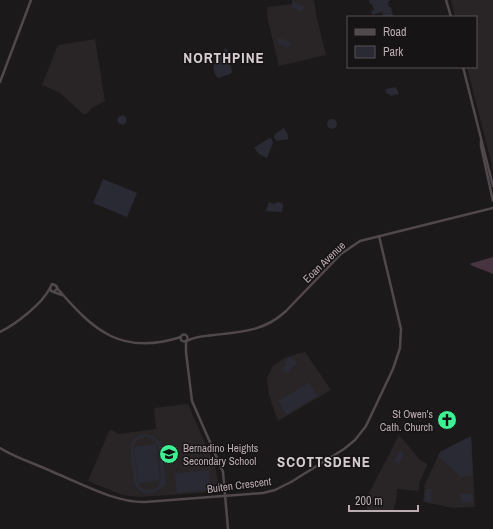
<svg xmlns="http://www.w3.org/2000/svg" width="493" height="529" font-family="'Archivo Narrow',sans-serif">
<rect width="100%" height="100%" fill="#1c191a"/>
<g fill="#292526">
<polygon points="292,0 314,0 317,19 326,55 279,66 268,21 267,7 292,4"/>
<polygon points="451,0 493,0 493,169 467,67 476,67 476,17 455,17"/>
<polygon points="95,39 105,101 93,107 86,114 83,114 60,93 42,85 57,47 59,45"/>
<polygon points="305,352 331,390 278,421 269,395 267,378 273,366 284,358 300,353"/>
<polygon points="188,404 215,466 219,486 214,492 139,497 123,495 88,481 109,431 111,430 119,434 156,429 154,408"/>
<polygon points="399,435 420,460 427,464 427,466 419,483 419,490 417,491 397,489 396,502 393,510 367,511 367,497"/>
<polygon points="471,436 475,507 454,508 423,502 425,484 440,452"/>
</g>
<g fill="#292a34" fill-rule="evenodd">
<polygon points="369,0 390,0 388,2 389,7 391,7 393,16 384,17 382,12 372,15 371,11 374,10 372,4 370,4"/>
<polygon points="293,2 304,6 302,12 291,7"/>
<polygon points="279,38 291,42 288,48 277,43"/>
<path d="M224,49H227L232,72L230,74L218,78C212,72 212,62 219,56H225Z"/>
<polygon points="396,87 399,94 390,96 389,94 386,93 386,89"/>
<circle cx="122" cy="120" r="4.5"/>
<circle cx="332" cy="124" r="5"/>
<polygon points="284,128 288,135 288,139 277,141 274,138 275,134"/>
<polygon points="269,138 272,139 273,143 267,158 259,154 254,148"/>
<polygon points="103,179 137,193 127,217 93,203"/>
<polygon points="269,202 274,204 278,202 282,203 283,205 282,212 266,211"/>
<polygon points="290,357 297,363 287,373 282,369 287,364 285,362"/>
<polygon points="309,382 317,396 286,415 278,401"/>
<path d="M144,434L153,436L159,441H161L166,486C159,487 155,495 146,493C142,492 138,490 136,486C133,480 129,449 132,443C134,437 139,435 144,434ZM146,436L153,439L158,446L161,478L158,487L151,490H145L140,487L137,480L133,446L138,439Z"/>
<polygon points="471,436 473,475 461,477 438,456 440,452"/>
<polygon points="156,444 160,480 138,483 134,447"/>
<polygon points="400,451 404,454 399,464 394,461"/>
<polygon points="209,470 210,490 177,493 175,473"/>
<polygon points="426,489 432,489 431,502 425,501"/>
<polygon points="461,494 472,494 473,502 462,503"/>
</g>
<path fill="#473441" d="M493,257V274C487,271 473,267 470,264L472,263Z"/>
<g fill="none" stroke-linecap="round" stroke-linejoin="round">
<g stroke="#50484c" stroke-width="2.5">
<polyline points="446,0 451,17"/>
<polyline points="463,67 493,186"/>
<polyline points="0,82 31,0"/>
<polyline points="481,141 481,146 493,201"/>
<path d="M57,288C94,331 121,356 181,337"/>
<polyline points="54,292 57,289 57,287 55,285 52,284 50,288 51,291 62,295"/>
<path d="M0,332C16,324 42,304 50,288"/>
<circle cx="184" cy="338" r="3.5"/>
<polyline points="186,341 186,352 192,401 223,472 228,529"/>
<path d="M187,341C195,336 205,336 214,335C242,332 265,331 286,311L341,254L360,241L493,208"/>
<path d="M0,448C16,458 36,464 53,472C80,483 116,503 145,502L263,493L275,490L291,482L344,449L355,440L366,426L393,369L400,348L401,329L379,236"/>
</g>
</g>
<defs>
<g id="church-disc" transform="scale(1)"><circle r="9.5" fill="#3eef93" stroke="#171415"/><path d="M-1.2-6h2.4v3.5h3.3v2.4h-3.3V6h-2.4V-.1h-3.3v-2.4h3.3Z" fill="#111"/></g>
<g id="school-disc" transform="scale(1)"><circle r="9.5" fill="#3eef93" stroke="#171415"/><path d="M0-5L7-2L0 1L-7-2ZM-4 1L0 2.5L4 1V4Q0 6-4 4Z" fill="#111"/></g>
</defs>
<g fill-rule="evenodd">
<use href="#church-disc" x="447" y="420"/>
<use href="#school-disc" x="169" y="454"/>
</g>
<g text-anchor="middle" dominant-baseline="central" stroke-width="3" stroke-linejoin="round" paint-order="stroke">
<g font-size="11" fill="#bbacb3" stroke="#171415">
<text transform="translate(324 262) rotate(-44)">Eoan Avenue</text>
<text transform="translate(239 485) rotate(-7)">Buiten Crescent</text>
</g>
<g font-size="11" fill="#bbacb3" stroke="#171415" text-anchor="end">
<text x="433" y="414">St Owen's<tspan x="433" dy="13">Cath. Church</tspan></text>
<text x="183" y="448" text-anchor="start">Bernadino Heights<tspan x="183" dy="13">Secondary School</tspan></text>
</g>
<g font-size="15" font-weight="bold" letter-spacing="1" fill="#d7cdd1" stroke="#171415">
<text x="224" y="57">NORTHPINE</text>
<text x="324" y="461">SCOTTSDENE</text>
</g>
</g>
<rect x="347" y="16" width="130" height="52" fill="#171415" stroke="#595154"/>
<rect x="355" y="29" width="20" height="6" fill="#50484c" stroke="#595154"/>
<text x="383" y="36" font-size="12" fill="#bbacb3">Road</text>
<rect x="355" y="46" width="20" height="12" fill="#292a34" stroke="#595154"/>
<text x="383" y="56" font-size="12" fill="#bbacb3">Park</text>
<path d="M349 505v6h69v-6" fill="none" stroke="#bbacb3" stroke-width="2"/>
<text x="355" y="505" font-size="12" fill="#bbacb3" stroke="#171415" stroke-width="3" paint-order="stroke">200 m</text>
</svg>
